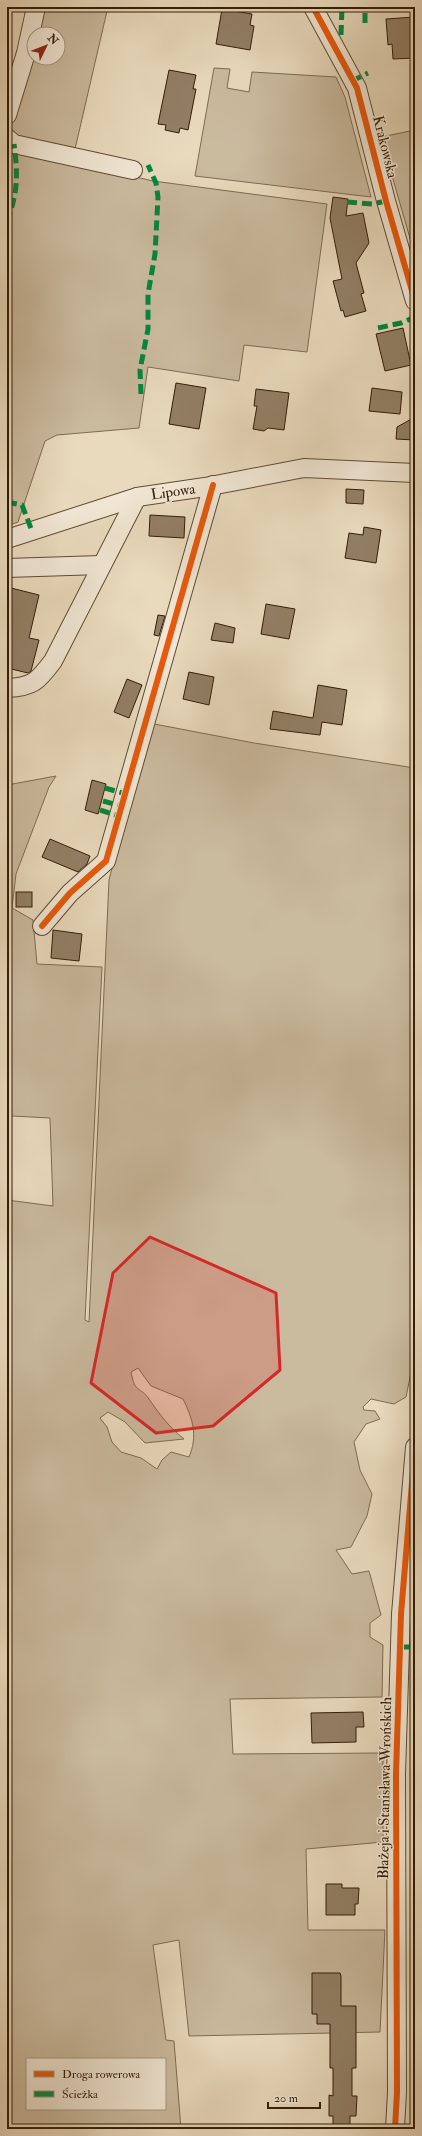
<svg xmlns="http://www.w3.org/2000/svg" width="422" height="2136" font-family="'IM FELL Double Pica',serif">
<rect width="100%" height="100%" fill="#e9dabd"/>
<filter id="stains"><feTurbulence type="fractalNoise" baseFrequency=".005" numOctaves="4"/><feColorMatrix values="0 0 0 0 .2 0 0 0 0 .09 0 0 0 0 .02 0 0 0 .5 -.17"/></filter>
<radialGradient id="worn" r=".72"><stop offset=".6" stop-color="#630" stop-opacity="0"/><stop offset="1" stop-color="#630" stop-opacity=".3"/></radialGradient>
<g fill="#caba9e" stroke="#7e6b52" fill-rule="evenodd">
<polygon points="41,7 105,7 107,11 75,149 10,135 8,129 34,36 34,58 58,58 58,34 35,34"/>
<polygon points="214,68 230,69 227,88 249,92 252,72 336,77 345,97 371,197 195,176"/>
<polygon points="415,130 415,256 381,137"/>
<polygon points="7,147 153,181 327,204 307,352 244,345 239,381 148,367 139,428 57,435 45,441 18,522 7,526"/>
<path d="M149,723L254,743L415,768V1353L406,1397L394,1404L371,1399L363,1407L364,1410L375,1411L380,1419L366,1424L354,1442L360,1470L372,1494L367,1516L351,1547L336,1550L352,1574L369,1571L381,1615L370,1623V1637L383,1645L382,1697L230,1699L233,1754L383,1753V1842L306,1849L308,1930H385L380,2032L189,2036L179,1940L153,1945L166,2040L174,2041L181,2129H7V1200L53,1206L50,1118L12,1116L7,1112V785L56,776L49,787L16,874L12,908L33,920L37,964L102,967L85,1320L89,1322L109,880ZM138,1368L151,1386L183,1399C193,1419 198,1436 189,1457L171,1452L162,1460L157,1469L141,1458L121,1452L112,1442L107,1427L100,1418L108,1412L125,1422L145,1443L184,1439C169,1427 160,1415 149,1399C140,1386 135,1394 131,1372ZM27,2059H165V2109H27Z"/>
</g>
<g fill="#927f65" stroke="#331c06">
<polygon points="222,9 252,14 250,25 254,26 250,50 216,44"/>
<polygon points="414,17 415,58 393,59 392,44 388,45 386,19"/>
<polygon points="169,70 196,75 193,89 196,89 188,130 180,128 179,133 165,130 166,125 158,124"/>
<polygon points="333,197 348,199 346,216 363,213 369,243 356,263 364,293 361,294 366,311 345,317 343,310 341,311 333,281 342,279 330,218"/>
<polygon points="403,328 411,365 385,371 376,334"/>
<polygon points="176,383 206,388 199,429 169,424"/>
<polygon points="372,388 402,392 400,414 369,411"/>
<polygon points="256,389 289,393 284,430 268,428 264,431 253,429 257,406 254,406"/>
<polygon points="415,417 415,440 396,439 397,427"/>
<polygon points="346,489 364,490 363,504 346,503"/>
<polygon points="150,515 185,517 184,538 149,536"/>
<polygon points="364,527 381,530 376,563 345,558 349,533 363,535"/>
<polygon points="7,587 39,595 29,638 39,640 31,671 28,673 7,668"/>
<polygon points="266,604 295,609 289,639 261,634"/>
<polygon points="158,615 165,616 159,636 154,635"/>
<polygon points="215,623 235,628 233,643 211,640"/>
<polygon points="189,672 214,677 209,705 183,699"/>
<polygon points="127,679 142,685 129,718 114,712"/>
<polygon points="318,685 347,690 342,725 322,722 320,735 270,729 273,711 313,718"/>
<polygon points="92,780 106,784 98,814 85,810"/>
<polygon points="50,839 90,856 87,864 78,872 42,857"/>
<rect x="16" y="892" width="16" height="15"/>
<polygon points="53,930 82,934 79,961 51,958"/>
<polygon points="363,1712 364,1727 356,1727 356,1742 312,1743 311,1713"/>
<polygon points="326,1884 342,1884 342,1888 359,1888 358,1904 355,1904 355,1915 326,1915"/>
<polygon points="312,1973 340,1973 341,1976 341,2006 356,2006 356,2068 352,2068 352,2096 357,2096 356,2116 350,2116 350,2129 333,2129 333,2116 329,2116 329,2095 333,2096 333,2068 330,2068 330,2024 317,2024 317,2014 312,2014"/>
</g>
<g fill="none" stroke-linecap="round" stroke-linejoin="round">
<g stroke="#604c34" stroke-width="20">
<g id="minor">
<polyline points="313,7 357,88 386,201 415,301"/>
<polyline points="7,115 26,53 36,7"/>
<polyline points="7,138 14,144 133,170"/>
<polyline points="7,539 137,497 205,487 304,468 415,473"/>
<polyline points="7,568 101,565"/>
<path d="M7,688C33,687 38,681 53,661L137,497"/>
<polyline points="42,926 70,893 106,861 213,485"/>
<polyline points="395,2129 397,2092 396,1774 401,1614 415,1447"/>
</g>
</g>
<use href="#minor" stroke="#f1e7d4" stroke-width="18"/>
<g stroke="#00873e" stroke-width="5" stroke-dasharray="10 5" stroke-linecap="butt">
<polyline points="365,23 365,7"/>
<polyline points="341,35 342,7"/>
<polyline points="352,81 368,73"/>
<polyline points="347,202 372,204 386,201"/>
<path d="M7,222C18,192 18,175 14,144"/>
<polyline points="378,328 401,323 415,317"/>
<polyline points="141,394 140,370 148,329 148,294 155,254 158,197 156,183 148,165"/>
<polyline points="7,502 22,505 32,531"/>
<polyline points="105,788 126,794"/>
<polyline points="103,801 122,806"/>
<polyline points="100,810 119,816"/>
<polyline points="400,1647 415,1647"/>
</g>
<g stroke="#f1e7d4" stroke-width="8">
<g id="cycleway">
<polyline points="313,7 357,88 386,201 415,301"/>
<polyline points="42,926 70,893 106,861 213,485"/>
<polyline points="395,2129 397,2092 396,1774 401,1614 415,1447"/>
</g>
</g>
<use href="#cycleway" stroke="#e8590c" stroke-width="6"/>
</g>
<path fill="#d62828" fill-opacity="0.2" stroke="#d62828" stroke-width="3" stroke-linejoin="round" d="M150,1237L276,1293L280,1370L213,1426L156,1433L91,1383L113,1273Z"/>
<g text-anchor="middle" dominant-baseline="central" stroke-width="3" stroke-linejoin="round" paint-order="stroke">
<g font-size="15" fill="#331c06" stroke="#f1e7d4">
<text transform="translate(385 147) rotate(76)">Krakowska</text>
<text transform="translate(173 492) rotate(-8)">Lipowa</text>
<text transform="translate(385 1788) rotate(-89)">Błażeja i Stanisława Wrońskich</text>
</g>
</g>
<rect width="422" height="2136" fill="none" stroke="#e9dabd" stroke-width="24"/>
<rect x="8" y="8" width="406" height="2120" fill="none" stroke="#331c06" stroke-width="2"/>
<rect x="12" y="12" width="398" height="2112" fill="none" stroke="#331c06"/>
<rect x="26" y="2058" width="140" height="52" fill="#f1e7d4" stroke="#a59682"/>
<rect x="34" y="2071" width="20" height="6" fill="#e8590c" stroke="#a59682"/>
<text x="62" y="2078" font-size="12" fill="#331c06">Droga rowerowa</text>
<rect x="34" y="2091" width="20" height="6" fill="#00873e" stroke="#a59682"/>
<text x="62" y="2098" font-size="12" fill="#331c06">Ścieżka</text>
<g transform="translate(46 46) rotate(47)"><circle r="19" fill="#f1e7d4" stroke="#a59682"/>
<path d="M0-3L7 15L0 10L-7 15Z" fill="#8f2418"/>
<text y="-6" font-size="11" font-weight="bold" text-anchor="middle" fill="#331c06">N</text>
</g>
<path d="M268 2102v6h52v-6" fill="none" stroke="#331c06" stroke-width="2"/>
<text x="274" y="2102" font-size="12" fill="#331c06" stroke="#f1e7d4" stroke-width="3" paint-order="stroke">20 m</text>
<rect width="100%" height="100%" filter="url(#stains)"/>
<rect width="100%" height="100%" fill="url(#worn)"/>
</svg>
